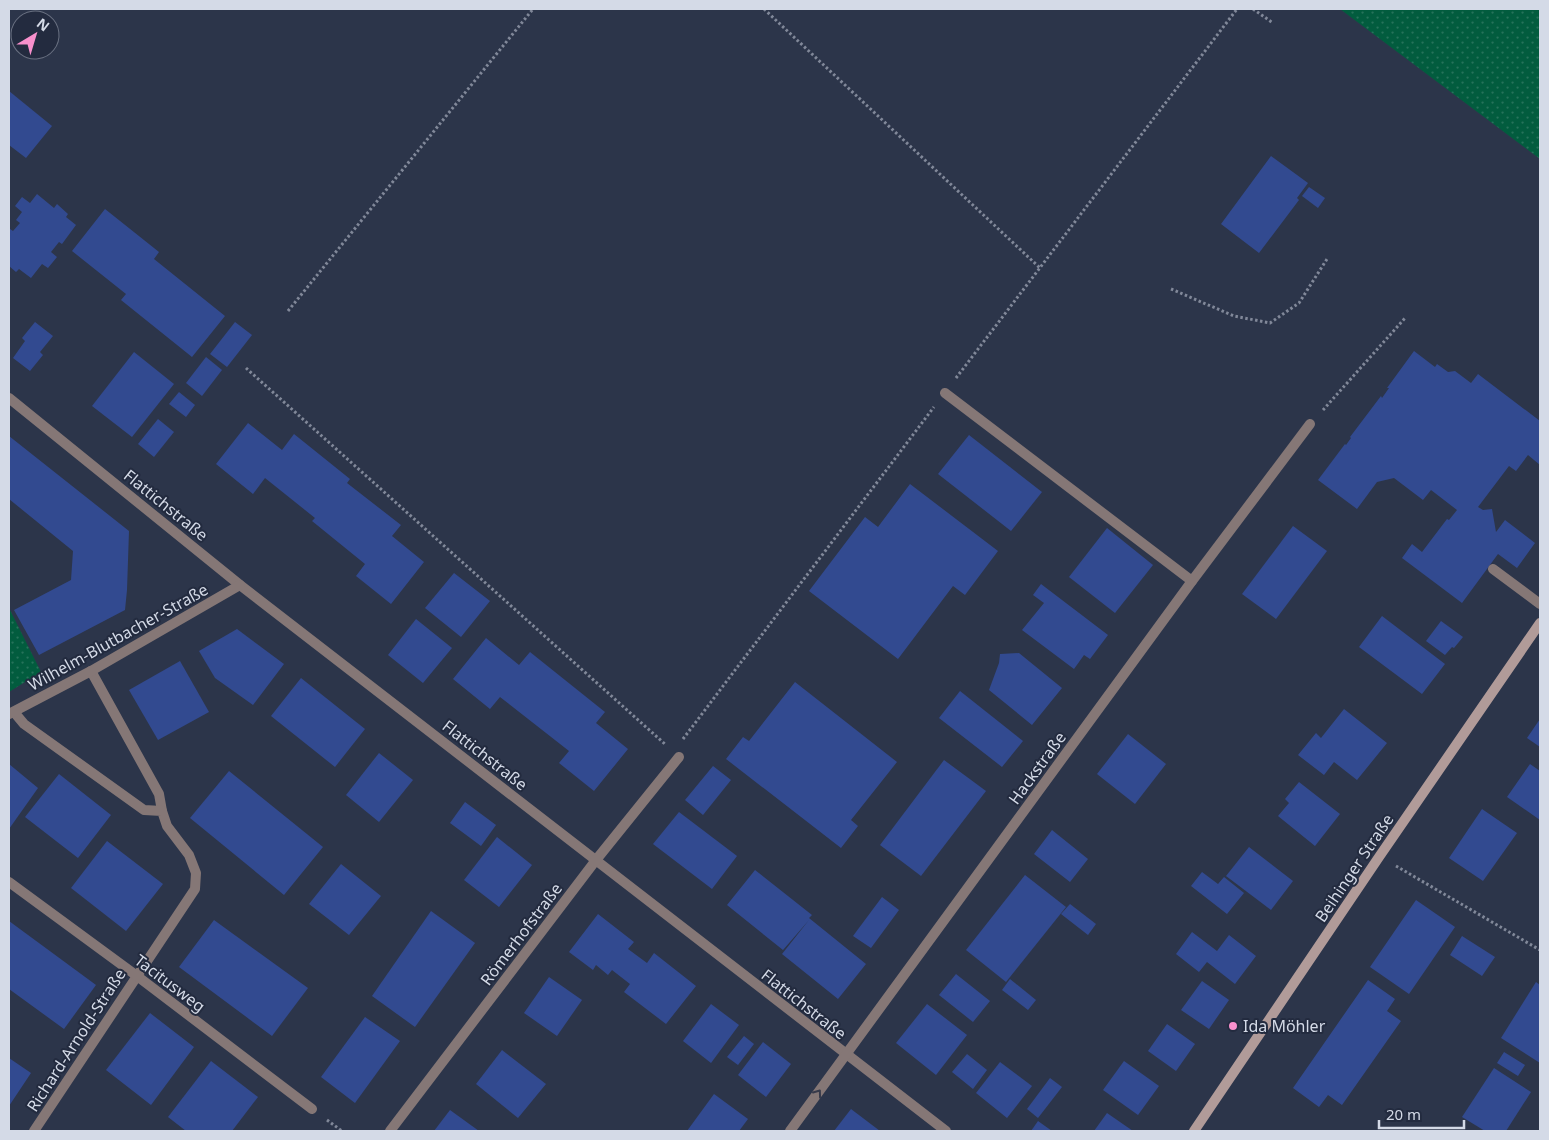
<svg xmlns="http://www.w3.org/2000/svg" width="1549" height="1140" font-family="'Noto Sans',sans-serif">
<defs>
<pattern id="grass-dots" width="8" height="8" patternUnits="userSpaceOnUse" patternTransform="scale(1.25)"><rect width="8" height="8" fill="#025c3e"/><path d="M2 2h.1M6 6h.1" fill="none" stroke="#26735a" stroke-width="1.8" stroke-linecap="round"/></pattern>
</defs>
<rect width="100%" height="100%" fill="#2c354a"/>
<g fill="url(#grass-dots)">
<polygon points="1340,9 1540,9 1540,159"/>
<polygon points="9,608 41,672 9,692"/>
</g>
<g fill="#324a90">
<polygon points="9,91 52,126 26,158 9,145"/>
<polygon points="1271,156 1308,183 1297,198 1299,200 1259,253 1221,224"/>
<polygon points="1309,187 1325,198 1318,208 1302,196"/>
<polygon points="37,194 54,208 57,204 68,214 66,217 76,225 62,244 59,242 51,252 57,257 48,268 42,264 31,278 19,269 16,272 9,266 10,259 9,258 9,230 10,229 13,231 20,223 16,220 22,212 15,206 22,197 30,203"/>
<polygon points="105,209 159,252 154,259 225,316 192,357 121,300 126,294 72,251"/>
<polygon points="35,322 53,336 40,352 43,355 30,371 13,358 25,341 22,338"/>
<polygon points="235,322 252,335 227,367 210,354"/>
<polygon points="1414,351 1435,367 1437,364 1448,372 1455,371 1471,383 1478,374 1540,421 1540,465 1528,455 1516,471 1509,466 1478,507 1483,510 1492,509 1496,532 1505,520 1535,543 1517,568 1498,554 1462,603 1402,558 1412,544 1422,552 1447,519 1449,520 1457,510 1431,490 1423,500 1394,478 1377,482 1357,509 1318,480 1345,444 1346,445 1351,438 1350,437 1381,396 1382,398 1389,388 1387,388"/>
<polygon points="134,352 174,384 132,437 92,406"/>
<polygon points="206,357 222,370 202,396 186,383"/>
<polygon points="179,392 195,405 186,417 169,404"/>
<polygon points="158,419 174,432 154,457 138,444"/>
<polygon points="248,423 282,450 294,434 350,479 347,483 401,525 392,536 424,562 391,604 356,576 365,564 312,521 315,518 265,478 253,494 216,464"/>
<polygon points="969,435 1042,492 1011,531 938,474"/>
<polygon points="9,436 129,531 127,590 125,610 39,655 14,610 71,580 73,551 9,499"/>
<polygon points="910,484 998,551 965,595 953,586 898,659 809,591 865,517 878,527"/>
<polygon points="1293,526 1327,551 1276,619 1242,594"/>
<polygon points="1107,528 1153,565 1115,613 1069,577"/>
<polygon points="454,573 490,601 461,637 425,608"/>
<polygon points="1041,584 1108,635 1090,659 1084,655 1074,669 1022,630 1044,603 1033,595"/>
<polygon points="1382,616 1445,664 1422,694 1359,647"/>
<polygon points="416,619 452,648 423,683 388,655"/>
<polygon points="1441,621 1463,637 1454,648 1452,647 1445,655 1426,641"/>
<polygon points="237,629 284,664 253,705 215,678 199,651"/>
<polygon points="486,638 519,665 530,652 605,712 596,723 628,749 594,791 559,763 569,751 500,697 490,709 453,679"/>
<polygon points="1019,653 1062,688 1032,725 989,690 999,663 1000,654"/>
<polygon points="180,661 209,712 158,740 129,690"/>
<polygon points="301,678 365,729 335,767 271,716"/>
<polygon points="795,682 897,762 851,820 858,826 841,848 726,759 743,737 749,741"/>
<polygon points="960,691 1023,741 1002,767 939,718"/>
<polygon points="1344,709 1387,743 1357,780 1334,762 1324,775 1298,755 1316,733 1321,738"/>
<polygon points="1540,719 1540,747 1527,738"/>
<polygon points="1128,734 1166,764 1135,804 1097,774"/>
<polygon points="379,753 413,780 379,822 346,795"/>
<polygon points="944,760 986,791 921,876 880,845"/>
<polygon points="9,764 38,788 9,829"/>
<polygon points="1530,764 1540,771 1540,820 1507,797"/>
<polygon points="713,766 731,780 703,815 685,800"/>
<polygon points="229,771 323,847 284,895 190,818"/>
<polygon points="59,774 111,815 78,858 25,817"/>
<polygon points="1299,782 1340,814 1315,846 1278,816 1289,803 1285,799"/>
<polygon points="465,802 496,825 481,846 450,823"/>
<polygon points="1482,809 1517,833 1483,881 1449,858"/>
<polygon points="679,812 737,856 712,889 653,844"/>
<polygon points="1052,830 1088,859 1070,882 1034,854"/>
<polygon points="497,837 532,865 499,907 464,880"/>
<polygon points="107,841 163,884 126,931 71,888"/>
<polygon points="1249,847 1293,881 1271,910 1226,876"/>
<polygon points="341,864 381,896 349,935 309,904"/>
<polygon points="755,870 812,915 809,918 866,964 838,999 782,954 809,920 783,950 727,905"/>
<polygon points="1202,872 1218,884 1224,877 1244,893 1227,914 1191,886"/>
<polygon points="1025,875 1066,907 1006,982 966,950"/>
<polygon points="882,897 899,910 871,948 853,936"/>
<polygon points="1416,900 1455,927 1409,994 1370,967"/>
<polygon points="1070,904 1096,924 1088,935 1061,914"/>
<polygon points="431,911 475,943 415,1027 372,996"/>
<polygon points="598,914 634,942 628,949 647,963 654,953 696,986 666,1024 624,992 630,984 612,970 608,975 596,965 593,970 569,952"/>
<polygon points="214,920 308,988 272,1036 179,967"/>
<polygon points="9,921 96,985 64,1029 9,989"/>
<polygon points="1192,932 1217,951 1229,935 1256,956 1235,984 1207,962 1199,972 1176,954"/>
<polygon points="1462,936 1495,957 1482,976 1450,955"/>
<polygon points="956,974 990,1001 973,1022 939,995"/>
<polygon points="549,977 582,1000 557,1036 524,1013"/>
<polygon points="1010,979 1036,1000 1028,1010 1002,990"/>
<polygon points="1368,980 1395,999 1387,1011 1401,1021 1342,1105 1328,1095 1319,1107 1293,1088"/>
<polygon points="1202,981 1229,1000 1209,1029 1181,1010"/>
<polygon points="1536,982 1540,985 1540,1063 1501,1038"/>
<polygon points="711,1004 739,1025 711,1063 683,1041"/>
<polygon points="927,1004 967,1035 936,1075 896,1043"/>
<polygon points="150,1013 194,1047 151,1105 106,1070"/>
<polygon points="365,1017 400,1041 355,1103 321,1077"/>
<polygon points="1167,1024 1195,1044 1176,1071 1148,1051"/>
<polygon points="744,1036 754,1044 738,1065 727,1057"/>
<polygon points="763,1042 791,1064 766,1097 738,1075"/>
<polygon points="502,1050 546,1084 518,1118 476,1084"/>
<polygon points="1504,1052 1525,1065 1518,1076 1497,1063"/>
<polygon points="967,1054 987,1070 973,1089 952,1072"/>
<polygon points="9,1058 31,1073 9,1106"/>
<polygon points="211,1061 258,1097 232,1131 186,1131 168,1117"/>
<polygon points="1124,1061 1159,1086 1138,1115 1103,1090"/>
<polygon points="1000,1062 1032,1086 1007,1118 976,1093"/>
<polygon points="1494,1068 1531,1092 1506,1131 1485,1131 1462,1117"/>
<polygon points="1050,1078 1062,1087 1038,1118 1027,1109"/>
<polygon points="714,1094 748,1119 739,1131 687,1131"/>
<polygon points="851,1109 880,1131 834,1131"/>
<polygon points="450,1110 479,1131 434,1131"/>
<polygon points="1107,1113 1133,1131 1094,1131"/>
<polygon points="1038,1121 1052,1131 1031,1131"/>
</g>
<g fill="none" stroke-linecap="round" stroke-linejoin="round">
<g stroke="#818899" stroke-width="3" stroke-dasharray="2.5 2.5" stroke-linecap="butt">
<polyline points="764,9 1040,268"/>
<polyline points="1253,9 1273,23"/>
<polyline points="1171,289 1234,316 1270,323 1299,303 1327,259"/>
<polyline points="288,311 533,9"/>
<polyline points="246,368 666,745"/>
<polyline points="956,378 1237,9"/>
<polyline points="1323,410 1406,317"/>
<polyline points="683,739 934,407"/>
<polyline points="1396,866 1540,950"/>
<polyline points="327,1120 342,1131"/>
</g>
<g stroke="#857776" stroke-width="10">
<polyline points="945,393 1192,581"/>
<polyline points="1493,569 1540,604"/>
</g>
<g stroke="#857776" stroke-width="10">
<polyline points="9,398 240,585 946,1131"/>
<polyline points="91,671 159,794 162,811"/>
<polyline points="14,712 24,724 144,810 162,811 167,826 189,855 196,873 195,889 34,1131"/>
<polyline points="9,714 91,671 240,585"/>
<polyline points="9,882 137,976 312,1109"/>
<polyline points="390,1131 596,860 679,757"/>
<polyline points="790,1131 1192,581 1310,424"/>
</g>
<polyline stroke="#b19b99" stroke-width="10" points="1194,1131 1379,857 1540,623"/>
</g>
<defs><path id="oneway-chevron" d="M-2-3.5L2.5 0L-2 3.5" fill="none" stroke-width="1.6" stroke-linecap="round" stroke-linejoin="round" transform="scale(1.25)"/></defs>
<use stroke="#373a4a" href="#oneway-chevron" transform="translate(818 1093) rotate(-54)"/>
<circle fill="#f890cc" stroke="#232b3f" stroke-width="2" cx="1233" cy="1026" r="5"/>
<g text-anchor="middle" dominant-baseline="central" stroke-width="4" stroke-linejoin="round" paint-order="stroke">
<g font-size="16" fill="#d4dae7" stroke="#232b3f">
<text transform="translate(166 505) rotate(39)">Flattichstraße</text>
<text transform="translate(118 637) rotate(-29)">Wilhelm-Blutbacher-Straße</text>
<text transform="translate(485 755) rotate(38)">Flattichstraße</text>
<text transform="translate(1037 768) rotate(-54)">Hackstraße</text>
<text transform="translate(1354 868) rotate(-56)">Beihinger Straße</text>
<text transform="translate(521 934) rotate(-53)">Römerhofstraße</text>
<text transform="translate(170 983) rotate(37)">Tacitusweg</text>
<text transform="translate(804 1004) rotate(38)">Flattichstraße</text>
<text transform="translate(76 1040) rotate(-57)">Richard-Arnold-Straße</text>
</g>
<g font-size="16" fill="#d4dae7" stroke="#232b3f" text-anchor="start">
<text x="1243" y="1026">Ida Möhler</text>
</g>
</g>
<rect width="1549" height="1140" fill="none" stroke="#d4dae7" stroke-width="20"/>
<g transform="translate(35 35) rotate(38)"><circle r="24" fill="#232b3f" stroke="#6a7182"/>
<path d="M0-4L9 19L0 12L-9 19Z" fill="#f890cc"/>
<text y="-8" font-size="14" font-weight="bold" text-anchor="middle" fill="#d4dae7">N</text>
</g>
<path d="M1379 1120v8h85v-8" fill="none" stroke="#d4dae7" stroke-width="2.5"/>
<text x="1386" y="1120" font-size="15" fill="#d4dae7" stroke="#232b3f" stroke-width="4" paint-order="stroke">20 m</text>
</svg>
